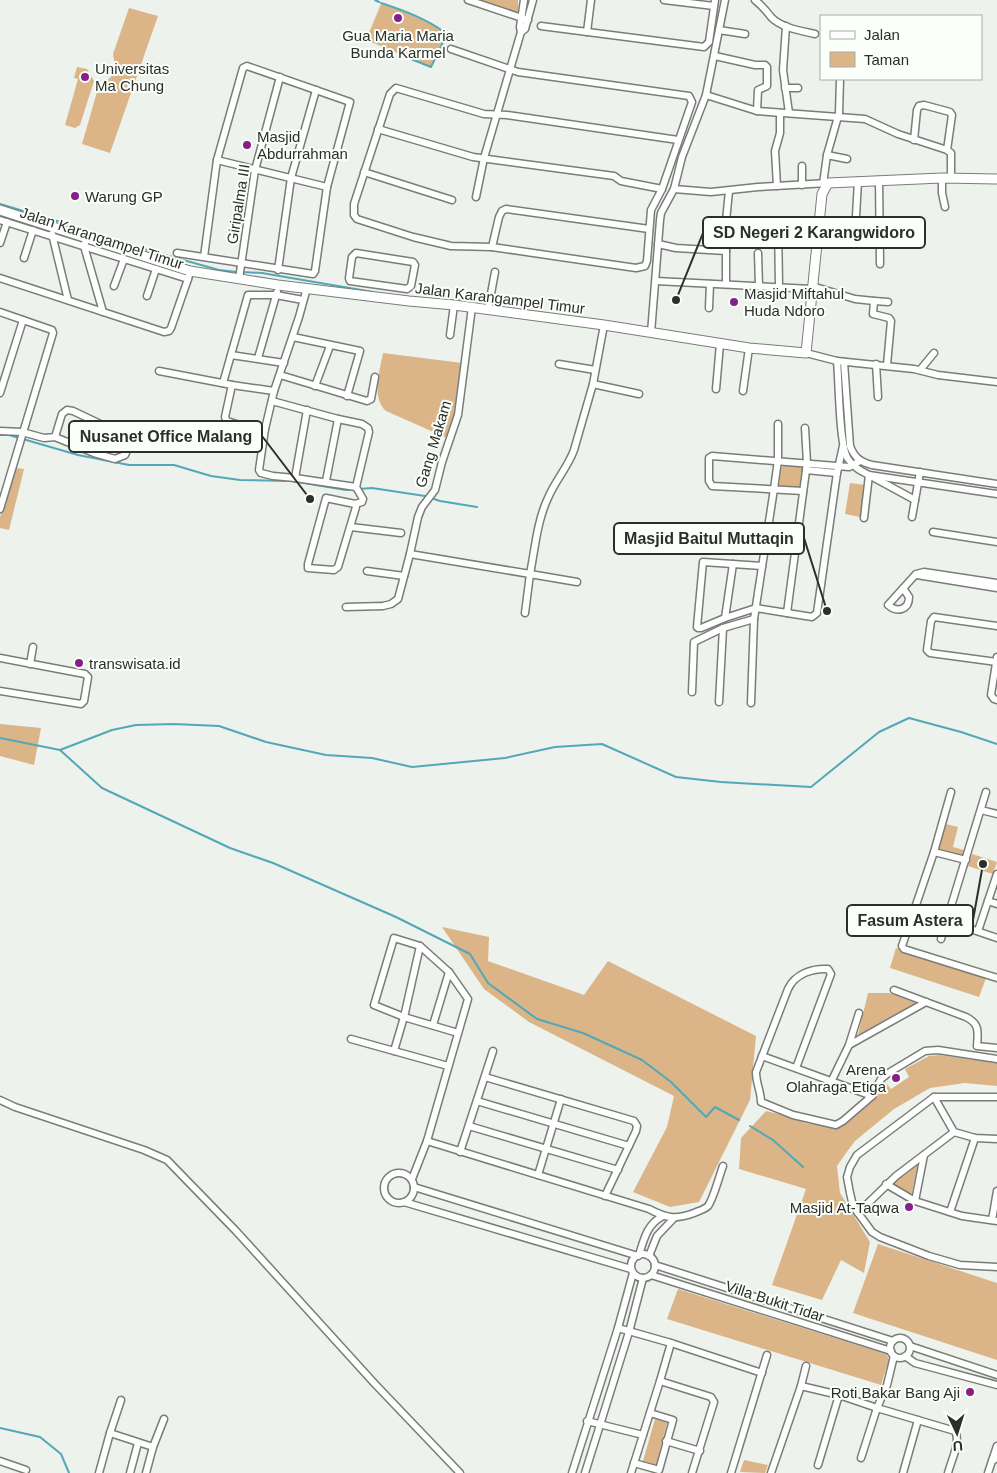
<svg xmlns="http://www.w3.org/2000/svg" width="997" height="1473" font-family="Arial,sans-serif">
<rect width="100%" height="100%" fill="#edf2ec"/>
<g fill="#dbb587">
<polygon points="477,0 518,0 518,11 516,12 512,11"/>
<path d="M381,4C405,11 426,20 447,34L431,67L366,40Z"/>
<polygon points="129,8 158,16 110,153 82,144 99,85 110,78 114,72 115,66 113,54"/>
<polygon points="77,67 87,69 94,81 80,125 75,128 65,125 78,79 74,78"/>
<path d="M383,353L462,363L459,403L447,438L386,411C371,398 380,370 383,353Z"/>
<polygon points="782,463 804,466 801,488 779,486"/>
<polygon points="16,468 24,469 9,530 0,528 0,517"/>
<polygon points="850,483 865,485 860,517 845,514"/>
<polygon points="0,724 41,728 34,765 0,756"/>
<polygon points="946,824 958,827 953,847 967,851 966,856 938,849"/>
<polygon points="972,854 997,862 993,874 968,866"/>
<polygon points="442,927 489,937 488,961 584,995 608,961 756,1036 750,1100 699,1202 670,1207 633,1192 667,1127 674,1096 529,1022 484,989"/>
<polygon points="896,948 986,978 979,997 890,968"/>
<polygon points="868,993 889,993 917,1003 858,1035"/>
<polygon points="940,1055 997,1063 997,1086 965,1083 930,1088 894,1109 855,1141 846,1153 837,1166 840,1193 870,1242 864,1273 841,1260 822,1300 772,1285 806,1189 739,1169 741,1138 766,1111 791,1117 805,1123 838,1128 875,1098 884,1081 891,1089 909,1077 905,1069 929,1056"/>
<polygon points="918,1163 911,1196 891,1184"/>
<polygon points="878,1244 997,1283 997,1360 853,1313"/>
<polygon points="678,1289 886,1354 889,1359 881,1385 667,1319"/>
<polygon points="655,1419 667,1423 656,1465 643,1461"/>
<polygon points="744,1460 768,1465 765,1473 740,1472"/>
</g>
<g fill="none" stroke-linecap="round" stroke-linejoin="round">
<g stroke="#52a8b6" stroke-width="2">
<polyline points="375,0 379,2"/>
<path d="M381,3C405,11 427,19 447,34L431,67L411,59"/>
<polyline points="0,204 70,225 104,238"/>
<polyline points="144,249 219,270 237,272"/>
<polyline points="242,272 262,273 373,292"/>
<polyline points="443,300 473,301"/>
<polyline points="0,435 9,435 78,455 129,465 174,465 211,476 240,480 292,481 346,490 354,489"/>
<polyline points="359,489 372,488 425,496 440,501 477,507"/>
<polyline points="0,738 60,750 102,788 230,848 273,863 396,917 470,954 488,983 537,1019 583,1033 642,1060 671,1082 706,1117 715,1107 739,1120"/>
<polyline points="60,750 112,730 136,725 174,724 219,726 266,742 326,755 372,758 412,767 505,758 555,747 602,744 676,777 721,782 811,787 879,732 909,718 961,732 997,744"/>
<polyline points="750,1126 773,1140 803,1167"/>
<polyline points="0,1428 40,1437 61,1454 69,1473"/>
</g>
<g stroke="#797d78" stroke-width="9">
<g id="street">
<polyline points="468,0 528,20"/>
<polyline points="664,0 714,6"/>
<path d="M755,0C761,5 766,10 771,17C781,28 802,31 815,34"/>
<polyline points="541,26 704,47 709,42 715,0"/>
<polyline points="786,26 783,70 789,113"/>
<polyline points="719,30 745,34"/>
<polyline points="521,32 525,29 533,0"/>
<polyline points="587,32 591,0"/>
<polyline points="451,49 518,72 689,96 692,102 662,189 651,210 647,261 645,266 636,268 492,247 451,246 413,237 357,219 354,215 354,204 390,94 396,88 484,114 507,115 678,140"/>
<polyline points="715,56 755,65 765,65 767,67 767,86 758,90 757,111"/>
<polyline points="785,88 798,88"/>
<polyline points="706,95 757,111 865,119 898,134 947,150 951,153 951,178"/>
<polyline points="378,129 473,157 614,176 621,181 662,189"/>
<polyline points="914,140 917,110 919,106 924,105 950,112 952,115 947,150"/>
<polyline points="827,155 847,159"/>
<polyline points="217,160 327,187"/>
<polyline points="802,166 802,185"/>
<polyline points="364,172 452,200"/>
<polyline points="942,178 942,193 945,207"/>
<polyline points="879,180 880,264"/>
<polyline points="823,184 827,155 839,113 840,79"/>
<polyline points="777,186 775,151 780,133 780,113"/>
<polyline points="674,189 711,192 758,187 828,183"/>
<polyline points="476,197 484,158 521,32 520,27 524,0"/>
<polyline points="856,216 858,181"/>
<polyline points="0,220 188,279 189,275"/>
<polyline points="726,221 820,221"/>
<polyline points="778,222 779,287"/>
<polyline points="52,234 68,300"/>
<polyline points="0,243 7,222"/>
<polyline points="85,243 84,246 103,312"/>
<polyline points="658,244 676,248 726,251"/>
<polyline points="492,247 499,217 502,211 506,209 649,229"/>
<polyline points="177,253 313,274 315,271 327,187 350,102 247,66 243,68 217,160 204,257"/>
<polygon points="356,253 413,262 415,265 411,286 407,289 350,281 349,278 352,257"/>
<polyline points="758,253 759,286"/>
<polyline points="24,258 33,230"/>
<polyline points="278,270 291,178 316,90"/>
<polyline points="0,278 164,332 169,331 171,328 188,279"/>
<polyline points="239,279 255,170 280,77"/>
<polyline points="656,281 812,289"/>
<polyline points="726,284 726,221 729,191"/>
<polyline points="114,286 124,259"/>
<polyline points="812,286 855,299 874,301 873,314 889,318 891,321 887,365"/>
<polyline points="307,288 299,317 274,391 265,429 259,470 261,473 273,476 295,478 356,487"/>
<polyline points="147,296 156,269"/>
<polyline points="874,301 888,302"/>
<polyline points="709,308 710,284"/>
<polyline points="488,310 495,272"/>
<polyline points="0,312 52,330 53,333 0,509"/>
<polyline points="651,333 660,220 661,213 674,189 682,157 706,95 725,0"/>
<polyline points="450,335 454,305"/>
<polyline points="293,337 360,351 347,396"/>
<polyline points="806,353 837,361 914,369 938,375 997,382"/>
<polyline points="231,355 284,363"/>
<polyline points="258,358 277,292"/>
<path d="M837,361C839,381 839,446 848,459C853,467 861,471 869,475L997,494"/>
<path d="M844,362L850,446C854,457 860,462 872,465L997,484"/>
<polyline points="559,364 595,370"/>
<polyline points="876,364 878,397"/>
<polyline points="920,370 934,353"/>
<polyline points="159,371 232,385 274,391"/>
<polyline points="280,375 367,401 371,399 375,377"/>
<polyline points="223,383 248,295 276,295 303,300"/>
<polyline points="593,384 639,394"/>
<polyline points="232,385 225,417 227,421 246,427 265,429"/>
<polyline points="315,386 330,346"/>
<polyline points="716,389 720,344"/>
<polyline points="743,391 749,348"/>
<polyline points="0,393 23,320"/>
<polyline points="272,401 338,419 362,424 368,428 369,432 356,487 363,499 362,502 355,504 326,498 308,564 308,568 334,570 338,567 356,507 355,504"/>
<polyline points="0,431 22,432 44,438 55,437 94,453 115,459 125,455 132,439 73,411 67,410 62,414 55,437"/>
<polyline points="806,470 837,473"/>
<polyline points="295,478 307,410"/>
<polyline points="326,481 338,419"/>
<polyline points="803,491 712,486 709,481 709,458 712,456 849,467 860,461"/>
<polyline points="912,517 920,472"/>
<polyline points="864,518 869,475 915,500"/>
<polyline points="351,527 401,533"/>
<polyline points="933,532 997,542"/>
<path d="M410,554L530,574C535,549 537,521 548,498C555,481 568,467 574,450L593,384L604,325"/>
<polyline points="733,564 725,618 756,608 787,613 807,463 805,428"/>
<polyline points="367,571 404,576"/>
<polyline points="917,575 997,588"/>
<path d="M903,588L909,597C909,610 897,613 888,605L916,574L924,572L997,583"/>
<polyline points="346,607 383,606 391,604 398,599 410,554 418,517 422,507 435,490 442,462 458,415 472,307"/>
<polyline points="525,613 530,574 577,582"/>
<polyline points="787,613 812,617 817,613 837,473 843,446"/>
<polyline points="725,618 701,628 698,628 697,627 703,562 762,566"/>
<polyline points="997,626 934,617 931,621 927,650 930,653 997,662"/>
<polyline points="997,657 991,695 994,699 997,700"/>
<polyline points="0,658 85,674 88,677 84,701 81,704 0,691"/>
<polyline points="30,664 33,647"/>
<polyline points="692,692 694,642 723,628 754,619"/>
<polyline points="719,702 723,628"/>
<polyline points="751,703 754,619 774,489 778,460 778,424"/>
<polyline points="951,792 934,852 902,946 904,949 997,978"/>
<polyline points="981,810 997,814"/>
<polyline points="934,852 966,860"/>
<polyline points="988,901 997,904"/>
<polyline points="947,921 997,938"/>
<polyline points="978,931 997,874"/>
<polyline points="941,939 986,792"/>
<path d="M894,990L966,1017C980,1024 978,1032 977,1046L997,1048"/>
<polyline points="433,1025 449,972"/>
<polyline points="351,1039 448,1066"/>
<polyline points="849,1045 926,1002"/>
<polyline points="394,1051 404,1017 420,946"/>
<polyline points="762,1056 872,1096"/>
<path d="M796,1068L831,974L828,969C812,968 795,974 788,989L756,1072C756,1084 761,1091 761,1102L793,1115L836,1125L843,1121L872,1096L881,1079L890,1072L925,1051L938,1050L997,1059"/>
<polyline points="485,1077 634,1121 637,1126 636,1131 605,1196"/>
<polyline points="832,1080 849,1045 859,1013"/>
<polyline points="934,1097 954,1132 975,1138 997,1139"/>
<polyline points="997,1097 934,1097 857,1155 850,1167 847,1177 850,1193 853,1206 872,1232 880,1237 929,1256 960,1265 997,1267"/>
<polyline points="0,1100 15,1107 144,1150 167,1160 236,1231 375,1384 460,1473"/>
<polyline points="477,1101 629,1146"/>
<polyline points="469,1126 618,1170"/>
<path d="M427,1141L649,1209C666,1218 675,1220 694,1213C698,1211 704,1210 708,1206C713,1200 720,1174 723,1166"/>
<polyline points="460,1152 493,1051"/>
<polyline points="924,1155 915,1201 962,1216 997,1221"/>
<circle cx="399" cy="1188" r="15"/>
<polyline points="538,1175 561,1099"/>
<polyline points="412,1179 427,1141 468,999 449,972 420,946 394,938 374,1005 404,1017 458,1033"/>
<polyline points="886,1184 915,1201"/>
<polyline points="414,1187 638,1256"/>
<polyline points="404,1202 631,1269"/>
<polyline points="950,1212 975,1138"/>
<polyline points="858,1213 896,1176 954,1132"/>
<polyline points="992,1220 997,1191"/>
<circle cx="643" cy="1266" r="12"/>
<path d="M639,1255C644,1239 647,1224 663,1216"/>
<polyline points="649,1256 657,1236 674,1218"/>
<polyline points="655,1265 893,1341"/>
<polyline points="651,1275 891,1351"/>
<polyline points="618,1328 671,1343"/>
<circle cx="900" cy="1348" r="10"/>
<polyline points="910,1346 997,1375"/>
<path d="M894,1356L887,1385L877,1408L955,1431C961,1442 951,1461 948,1473"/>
<polyline points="905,1356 915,1363 997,1385"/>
<polyline points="801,1386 806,1366"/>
<polyline points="587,1421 643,1435"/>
<polyline points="110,1433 153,1447"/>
<polyline points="666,1441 700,1451"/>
<polyline points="0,1461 26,1470"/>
<polyline points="992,1461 997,1446"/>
<polyline points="634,1463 659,1470 673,1420 650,1413"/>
<polyline points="818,1465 839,1395"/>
<polyline points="99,1473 110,1433 121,1400"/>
<polyline points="130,1473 138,1443"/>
<polyline points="146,1473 153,1447 164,1419"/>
<polyline points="572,1473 618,1328 633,1273"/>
<polyline points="585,1473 629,1332 643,1278"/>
<polyline points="631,1473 660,1381"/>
<polyline points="692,1473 714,1402 711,1397 660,1381 671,1343 762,1373"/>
<polyline points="731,1473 767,1355"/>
<polyline points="771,1473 801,1386 839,1395 877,1408 861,1458"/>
<polyline points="903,1473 918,1420"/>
<polyline points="988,1473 992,1461 997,1458"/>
</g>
</g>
<g stroke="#797d78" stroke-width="11">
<polyline id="secondary" points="0,210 190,271 278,285 409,301 454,305 604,325 749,348 806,353 822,194 828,183 942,178 997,179"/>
</g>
<use href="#street" stroke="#fff" stroke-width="6"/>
<use href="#secondary" stroke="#fff" stroke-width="9"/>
</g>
<g fill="#862088" stroke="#fbfffa" stroke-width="2">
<circle cx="398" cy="18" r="5"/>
<circle cx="85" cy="77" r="5"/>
<circle cx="247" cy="145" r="5"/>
<circle cx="75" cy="196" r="5"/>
<circle cx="734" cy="302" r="5"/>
<circle cx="79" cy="663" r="5"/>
<circle cx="896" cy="1078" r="5"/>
<circle cx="909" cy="1207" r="5"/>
<circle cx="970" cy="1392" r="5"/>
</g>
<g text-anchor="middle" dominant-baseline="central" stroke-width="4" stroke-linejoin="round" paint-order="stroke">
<g font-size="15" fill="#2c2e2b" stroke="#fbfffa" text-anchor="start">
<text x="398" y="35" text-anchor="middle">Gua Maria Maria<tspan x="398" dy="17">Bunda Karmel</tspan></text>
<text x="95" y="68">Universitas<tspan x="95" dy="17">Ma Chung</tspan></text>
<text x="257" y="136">Masjid<tspan x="257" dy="17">Abdurrahman</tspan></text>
<text x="85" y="196">Warung GP</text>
<text x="744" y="293">Masjid Miftahul<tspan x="744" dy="17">Huda Ndoro</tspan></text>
<text x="89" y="663">transwisata.id</text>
<text x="886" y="1069" text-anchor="end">Arena<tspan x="886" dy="17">Olahraga Etiga</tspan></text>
<text x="899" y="1207" text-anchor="end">Masjid At-Taqwa</text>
<text x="960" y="1392" text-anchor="end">Roti Bakar Bang Aji</text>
</g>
<g font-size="15" fill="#2c2e2b" stroke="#fbfffa">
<text transform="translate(238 204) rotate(-81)">Giripalma III</text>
<text transform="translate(102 238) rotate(18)">Jalan Karangampel Timur</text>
<text transform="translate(500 298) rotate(7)">Jalan Karangampel Timur</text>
<text transform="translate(433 444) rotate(-73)">Gang Makam</text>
<text transform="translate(775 1301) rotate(18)">Villa Bukit Tidar</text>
</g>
</g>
<path fill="none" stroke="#2c2e2b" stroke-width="2" d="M676 300L703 233M310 499L262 436M827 611L804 538M983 864L973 920"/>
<g fill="#2c2e2b" stroke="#fbfffa" stroke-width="2">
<circle cx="676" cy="300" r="5"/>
<circle cx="310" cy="499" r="5"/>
<circle cx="827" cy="611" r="5"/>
<circle cx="983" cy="864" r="5"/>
</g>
<g fill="#fbfffa" stroke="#2c2e2b" stroke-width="2">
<rect x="703" y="217" width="222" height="31" rx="5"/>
<rect x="69" y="421" width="193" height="31" rx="5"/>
<rect x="614" y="523" width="190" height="31" rx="5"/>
<rect x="847" y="905" width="126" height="31" rx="5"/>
</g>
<g font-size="16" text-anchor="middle" font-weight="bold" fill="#2c2e2b">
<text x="814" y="238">SD Negeri 2 Karangwidoro</text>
<text x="166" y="442">Nusanet Office Malang</text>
<text x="709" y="544">Masjid Baitul Muttaqin</text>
<text x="910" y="926">Fasum Astera</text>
</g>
<rect x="820" y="15" width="162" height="65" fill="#fbfffa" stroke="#a8aba7"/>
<rect x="830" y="31" width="25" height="8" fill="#ffffff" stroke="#a8aba7"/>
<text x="864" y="40" font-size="15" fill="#2c2e2b">Jalan</text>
<rect x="830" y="52" width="25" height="15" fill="#dbb587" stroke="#a8aba7"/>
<text x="864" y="65" font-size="15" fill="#2c2e2b">Taman</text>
<g transform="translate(957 1433) rotate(176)" stroke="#fbfffa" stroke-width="4" paint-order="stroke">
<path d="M0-4L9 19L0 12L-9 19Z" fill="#2c2e2b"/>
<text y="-8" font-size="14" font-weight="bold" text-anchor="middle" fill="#2c2e2b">U</text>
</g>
</svg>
